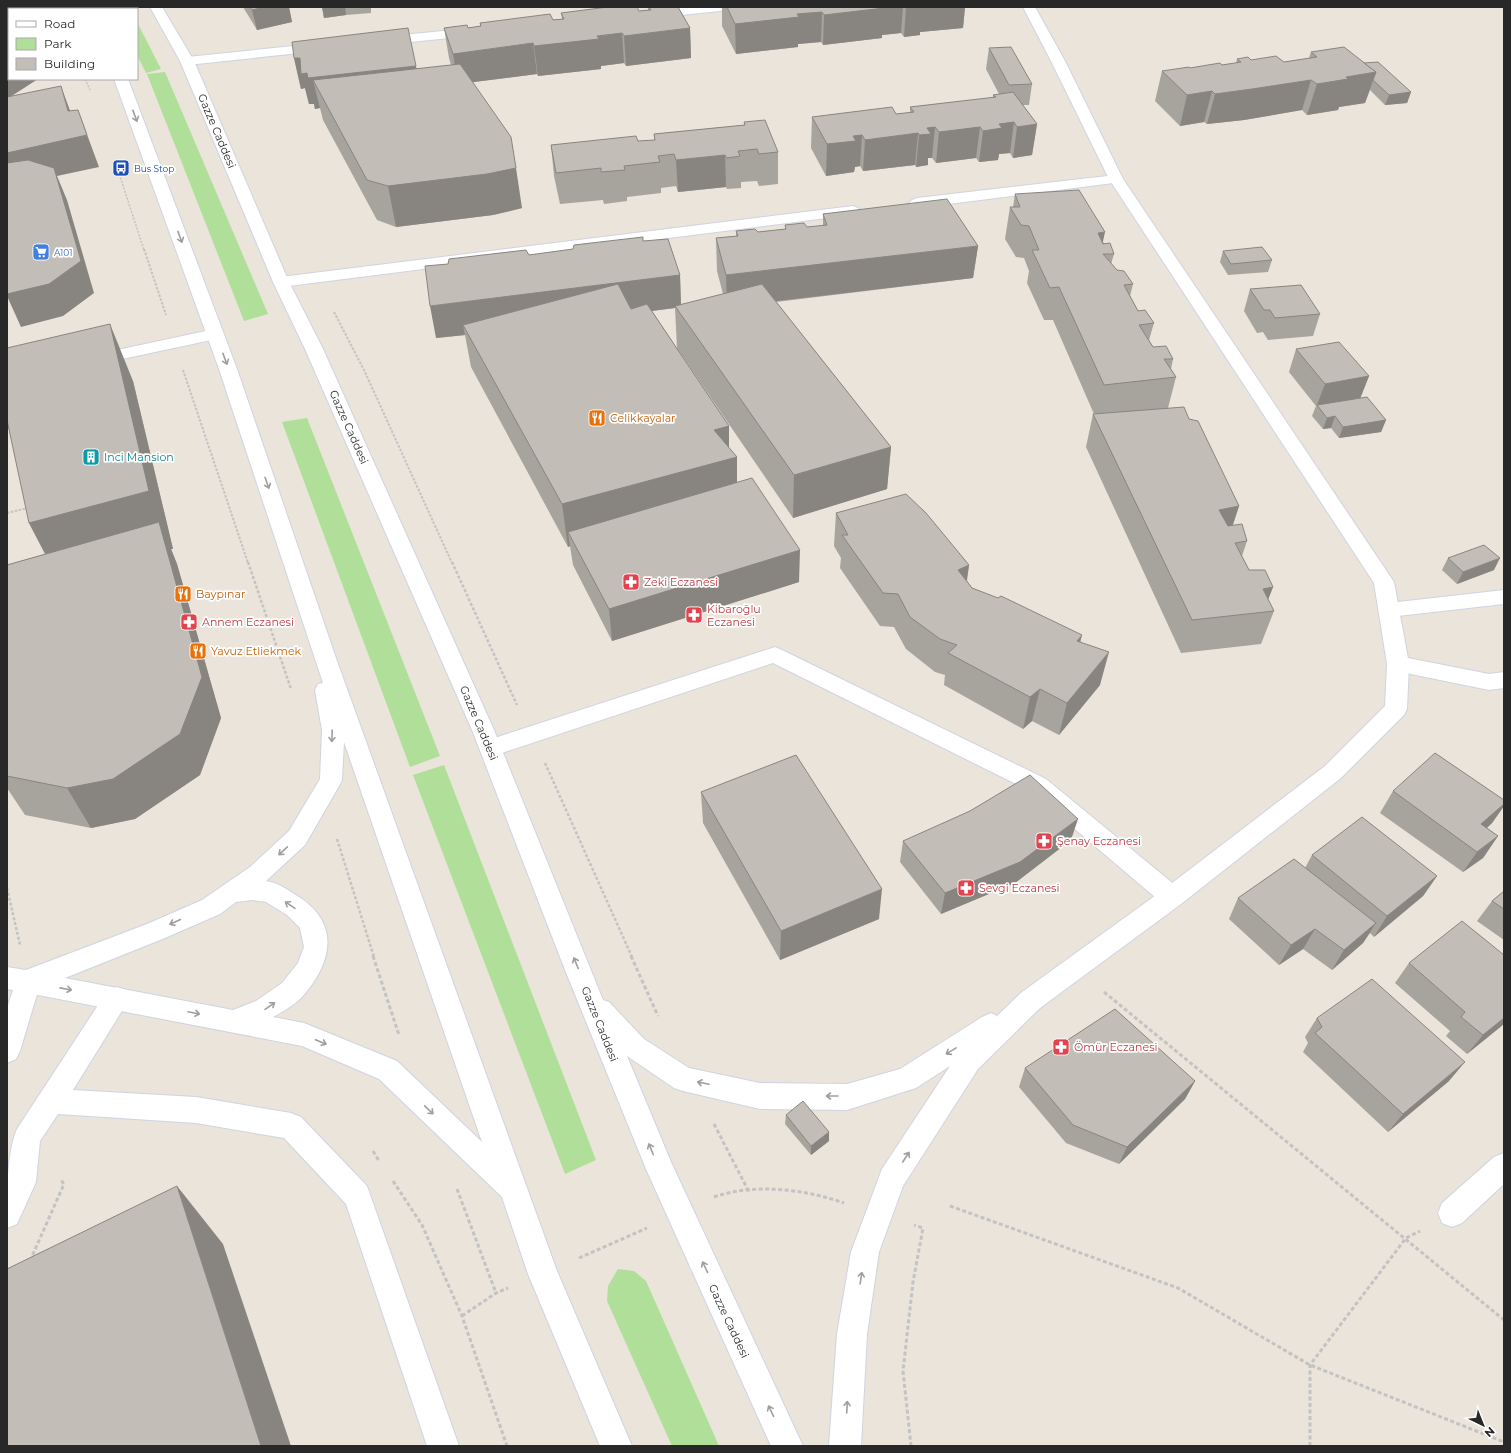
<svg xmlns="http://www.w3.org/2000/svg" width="1511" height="1453" font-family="Montserrat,sans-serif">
<rect width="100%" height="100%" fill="#eae4db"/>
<g fill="#afdf99">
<polygon points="137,22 161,69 146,73 137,55"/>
<polygon points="165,72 268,314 244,321 147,74"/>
<polygon points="307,418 440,756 410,767 282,422"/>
<polygon points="444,765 596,1160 565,1174 413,775"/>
<polygon points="618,1269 634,1271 646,1281 719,1446 672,1446 607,1301 608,1286"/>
</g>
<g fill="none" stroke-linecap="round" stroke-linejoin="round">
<g stroke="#d0d3e1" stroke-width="2">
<g id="minor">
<polygon points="683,7 726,7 724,10 720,11 652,18 647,17 646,14 647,11 652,10"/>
<polygon points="474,28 479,29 480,32 479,35 381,45 376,44 374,41 376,38 381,37"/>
<polygon points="323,43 328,44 330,47 328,50 187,65 182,64 180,61 182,58 187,57"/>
<polygon points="1116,175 1121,176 1123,179 1121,182 917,208 912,206 909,203 912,200 917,198"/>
<polygon points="853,206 858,208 861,211 858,214 281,287 275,285 273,282 275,279 281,277"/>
<polygon points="215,329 221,330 223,334 221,338 94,365 88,364 85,360 88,356 94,355"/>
<polygon points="1504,590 1504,604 1389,617 1382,615 1379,610 1382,605 1389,603"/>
<polygon points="775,647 782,650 1046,779 1181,890 1184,897 1181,904 1172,907 1163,904 1030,791 773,663 490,757 482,754 479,748 482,742"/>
<polygon points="1398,656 1489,674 1504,672 1504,688 1489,690 1391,670 1387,664 1391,658"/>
<polygon points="28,970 37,973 41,981 20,1051 16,1059 7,1063 7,1008 19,973"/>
<path d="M117,987L126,990L130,998L73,1090L196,1097L291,1113L301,1117L367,1186L459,1446H427L346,1204L284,1138L196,1123L58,1114L40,1141L36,1182L17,1224L7,1228C7,1199 6,1155 17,1129L108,990Z"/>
<polygon points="1504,1153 1504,1184 1462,1223 1452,1227 1442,1223 1438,1213 1442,1203 1494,1157"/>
</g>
</g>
<g stroke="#d0d3e1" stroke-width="2">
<polygon id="tertiary" points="1023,7 1035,7 1065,61 1123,179 1394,582 1409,664 1407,709 1404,715 1341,778 1181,904 1040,1008 1031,1011 1022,1008 1018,1000 1022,992 1163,890 1325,766 1385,706 1387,664 1374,583 1109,179 1051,61"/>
</g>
<g stroke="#d0d3e1" stroke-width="2">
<g id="secondary">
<polygon points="78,7 90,7 91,9 79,9"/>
<polygon points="150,7 162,7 194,61 289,282 323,349 494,730 603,1000 609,1002 644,1039 689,1068 760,1083 847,1084 900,1069 982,1017 991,1013 997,1016 1022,992 1031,989 1040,992 1044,1000 1040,1008 978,1069 903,1186 879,1252 867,1334 861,1446 829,1446 837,1334 851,1252 882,1169 950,1066 916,1088 847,1110 760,1109 683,1091 674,1088 627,1056 671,1162 803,1446 771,1446 646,1169 565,970 472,730 305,349 273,282 180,61"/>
<path d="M114,79H128L237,369L337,661L557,1271L632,1446H600L528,1274L502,1197L379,1079L302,1046L7,989V967L26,970L147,924L202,900L250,867L289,831L320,779L322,730L315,690L318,684L323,683L219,369ZM344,742L482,1142L397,1061L304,1023L273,1017C282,1012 294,1005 301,998C331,965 342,925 299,897C288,890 279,883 266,881L305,845L339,786L342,780ZM253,900L266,902L287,915L300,928L304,947L298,963L282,983L256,1001L233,1010L65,978L165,938L220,914L236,902Z"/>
</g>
</g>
<g stroke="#c3c3c3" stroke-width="1.5" stroke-dasharray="2 1.5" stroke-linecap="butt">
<polyline points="85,79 90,90"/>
<polyline points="115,161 144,250"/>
</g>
<g stroke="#c3c3c3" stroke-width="2" stroke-dasharray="2.5 1.5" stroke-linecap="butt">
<polyline points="144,249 166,315"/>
<polyline points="334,312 364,370 452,563"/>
<polyline points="183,370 248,563"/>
<polyline points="7,513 28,508"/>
</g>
<g stroke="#c3c3c3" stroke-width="2.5" stroke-dasharray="3 2" stroke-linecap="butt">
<polyline points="248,562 291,689"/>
<polyline points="452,562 517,705"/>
<polyline points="545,763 632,957"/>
<polyline points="337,839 374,957"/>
<polyline points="7,888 20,945"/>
</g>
<g stroke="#c3c3c3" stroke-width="3" stroke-dasharray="4 2.5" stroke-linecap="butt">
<polyline points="373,956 399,1035"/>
<polyline points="631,956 658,1016"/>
<polyline points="1104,992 1504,1320"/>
<polyline points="714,1124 749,1192"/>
<polyline points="373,1151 379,1161"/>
<polyline points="393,1181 422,1225 462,1316 507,1446"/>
<polyline points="457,1189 496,1293"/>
<path d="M714,1197C754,1183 804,1189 844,1203"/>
<polyline points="950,1206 1178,1288 1310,1365 1504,1442"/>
<polyline points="579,1258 647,1228"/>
<polyline points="30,1261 64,1184 61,1180"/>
<polyline points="462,1316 496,1293 508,1288"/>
<polyline points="911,1446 903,1371 913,1282 923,1228 914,1225"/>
<polyline points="1310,1446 1310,1365 1406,1238 1420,1231"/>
</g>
<use href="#minor" fill="#fff" fill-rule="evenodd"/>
<use href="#tertiary" fill="#fff" fill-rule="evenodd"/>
<use href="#secondary" fill="#fff" fill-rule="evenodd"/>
</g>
<g fill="#a7a39d">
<polygon points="243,7 289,7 292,22 257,30"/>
<polygon points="322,7 371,7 371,13 346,15 324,18"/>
<polygon points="648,7 678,7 690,28 691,58 626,66 624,63 601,66 601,69 538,76 537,74 473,82 522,208 493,215 396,227 377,220 323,120 320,108 315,109 314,104 309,104 305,88 301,89 294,58 417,69 451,65 449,58 444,28 468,28 480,26 480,23 553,20 562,19 561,13 639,11 648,10"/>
<polygon points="722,7 965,7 963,28 920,32 920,35 904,37 901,33 882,35 882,38 823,45 821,42 798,44 798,47 736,54 722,26"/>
<polygon points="989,48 1032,84 1029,105 1023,105 1037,124 1032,155 1013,158 1010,153 999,154 998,160 979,162 976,158 936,163 932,158 928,158 928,165 916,167 915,165 863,171 860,166 855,167 854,172 826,176 811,148 812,117 896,114 910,113 910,107 993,98 993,95 999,94 986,69"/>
<polygon points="1311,52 1364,63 1411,92 1407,103 1385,105 1370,90 1365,103 1339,107 1338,110 1307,115 1302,110 1244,120 1207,124 1204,122 1180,126 1155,101 1162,71 1222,65 1236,63 1237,59 1284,62 1309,58"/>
<polygon points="744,122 778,152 778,184 759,186 757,181 741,182 741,188 727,189 726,187 678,192 676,186 661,188 661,193 627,197 627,201 604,204 603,200 560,204 554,176 551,145 638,141 654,140 654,134 744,125"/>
<polygon points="1015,194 1103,242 1114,254 1111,264 1117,270 1133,284 1130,296 1138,311 1154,323 1149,340 1153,347 1173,359 1171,369 1176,377 1168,408 1189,419 1239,506 1233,525 1247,541 1242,556 1249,570 1273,587 1268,599 1274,611 1261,644 1181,653 1086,447 1093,414 1094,414 1053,320 1044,320 1027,283 1029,271 1024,258 1016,257 1005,239 1010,207 1013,207"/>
<polygon points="823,214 978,246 973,278 776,302 891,447 887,489 793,518 677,348 675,308 652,311 729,426 729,448 737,483 799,582 612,641 573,565 570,546 568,547 471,367 465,335 436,338 529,255 643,241 680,275 681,305 723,294 717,271 716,238 736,236 736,231 758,232 785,229 785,225 807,227 823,226"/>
<polygon points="1223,251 1272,260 1268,272 1228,275 1220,262"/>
<polygon points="1250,289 1320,314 1313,336 1268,340 1263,332 1257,333 1244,311"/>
<polygon points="1296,349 1369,376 1360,398 1386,420 1381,432 1339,438 1331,428 1323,429 1312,416 1316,406 1289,372"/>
<polygon points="133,381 173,549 171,549 177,564 221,718 200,775 135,819 91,828 25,815 7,788 7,565 45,554 29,523"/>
<polygon points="836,513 969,565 967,581 972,588 1080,642 1100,685 1059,735 1032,721 1023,729 944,685 945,675 935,672 906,649 894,627 880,626 840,568 841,558 834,546"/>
<polygon points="1448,558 1494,570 1457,584 1442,570"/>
<polygon points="1393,791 1504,800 1504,806 1492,823 1487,828 1498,836 1483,858 1463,872 1380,813"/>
<polygon points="701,792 879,919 780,960 703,823"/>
<polygon points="1071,840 1015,883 941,914 900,862 903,841"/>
<polygon points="1312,855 1437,876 1423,896 1374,937 1370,933 1363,943 1332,970 1303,949 1279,965 1229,919 1238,898 1305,868"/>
<polygon points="1504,891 1504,940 1477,921 1492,901"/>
<polygon points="1504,955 1504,1024 1467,1054 1446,1036 1450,1031 1395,983 1409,963"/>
<polygon points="1317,1018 1449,1081 1388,1132 1303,1052 1308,1043 1305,1037"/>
<polygon points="1025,1068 1195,1081 1185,1099 1119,1164 1066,1143 1019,1087"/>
<polygon points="786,1115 829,1141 811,1155 785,1124"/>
</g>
<g fill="#888580">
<polygon points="264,7 289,7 292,22 257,30 252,10"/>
<polygon points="322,7 345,7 346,15 324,18"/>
<polygon points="882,7 903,7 901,33 882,35 882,38 823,45 824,15"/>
<polygon points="906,7 965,7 963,28 920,32 920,35 904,37"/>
<polygon points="822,12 821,42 798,44 798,47 736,54 735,24 797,14"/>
<polygon points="690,28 691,58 626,66 624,36"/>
<polygon points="622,33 624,63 601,66 601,69 538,76 534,46"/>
<polygon points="533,43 537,74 458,84 453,54"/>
<polygon points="9,49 9,79 38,79 7,99 7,50"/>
<polygon points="294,58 300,58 416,66 422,96 313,80 320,108 315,109 314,104 309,104 305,88 301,89"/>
<polygon points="1376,72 1365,103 1339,107 1338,110 1307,115 1317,84 1346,77"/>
<polygon points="1311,80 1302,110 1244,120 1207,124 1215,94"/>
<polygon points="61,86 72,116 78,110 99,167 57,176 67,200 94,293 63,316 21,327 7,296 7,153 68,111"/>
<polygon points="1212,91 1204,122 1180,126 1187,95"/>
<polygon points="1411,92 1407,103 1385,105 1389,95"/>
<polygon points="1014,122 1010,153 999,154 998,160 979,162 983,131 999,124"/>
<polygon points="1037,124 1032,155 1013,158 1017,127"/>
<polygon points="935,127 932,158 928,158 928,165 916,167 919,135 927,128"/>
<polygon points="980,127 976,158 936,163 939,132"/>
<polygon points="918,133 915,165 863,171 865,140"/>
<polygon points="862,135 860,166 855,167 854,172 826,176 827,144 853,136"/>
<polygon points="725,155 726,187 678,192 676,160"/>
<polygon points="516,168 522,208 493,215 396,227 388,186"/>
<polygon points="1105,232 1098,264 1098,233"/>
<polygon points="978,246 973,278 727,307 726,275"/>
<polygon points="680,275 681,307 675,306 675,308 469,334 463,325 465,335 436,338 430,306"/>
<polygon points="110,324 133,381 173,549 171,549 177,564 221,718 200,775 135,819 91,828 67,788 59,580 29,523"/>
<polygon points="1369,376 1360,399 1317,405 1325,384"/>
<polygon points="1335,416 1331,428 1323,429 1327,418"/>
<polygon points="1386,420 1381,432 1339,438 1343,427"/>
<polygon points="729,426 729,459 737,457 737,500 568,532 570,546 568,547 562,504 714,430"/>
<polygon points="891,447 887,489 793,518 794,475"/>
<polygon points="1239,506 1228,539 1219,510"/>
<polygon points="800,550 799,582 612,641 609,609"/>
<polygon points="1500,558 1494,570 1457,584 1463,572"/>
<polygon points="969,565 964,598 958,570"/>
<polygon points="1273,587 1263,613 1263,589"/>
<polygon points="1082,635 1074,668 1077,641"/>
<polygon points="1109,652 1100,685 1059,735 1067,703"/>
<polygon points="1040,689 1032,721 1023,729 1030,697"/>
<polygon points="1504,804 1504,806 1492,823 1467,845 1481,824"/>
<polygon points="1078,819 1071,840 1015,883 941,914 945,893"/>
<polygon points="1498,836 1483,858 1463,872 1477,852"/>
<polygon points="1437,876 1423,896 1374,937 1387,916"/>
<polygon points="882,889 879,919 780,960 781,931"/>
<polygon points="1376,923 1363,943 1332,970 1344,950"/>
<polygon points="1315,929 1303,949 1279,965 1291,945"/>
<polygon points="1504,1018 1504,1024 1467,1054 1483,1035"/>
<polygon points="1465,1062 1449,1081 1388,1132 1403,1114"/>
<polygon points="1195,1081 1185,1099 1119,1164 1127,1147"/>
<polygon points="829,1132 829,1141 811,1155 811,1146"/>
<polygon points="177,1186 223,1244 291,1446 261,1446"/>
</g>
<g fill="#c2beb7" stroke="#888580">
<polygon points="250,7 264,7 252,10"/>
<polygon points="608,7 637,7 639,11 651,10 649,7 678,7 690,28 624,36 622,33 597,36 599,39 534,46 533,43 453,54 444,28 467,25 468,28 481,26 480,23 550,14 553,20 564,19 561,13"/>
<polygon points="727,7 883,7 884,8 824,15 822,12 797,14 799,17 735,24"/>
<polygon points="408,28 416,66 308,78 307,73 301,74 300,58 294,58 292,42"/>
<polygon points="7,33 9,33 9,49 7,50"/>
<polygon points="1011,47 1032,84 1009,85 989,48"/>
<polygon points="1344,47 1376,72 1346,77 1348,79 1317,84 1311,80 1252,89 1215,94 1212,91 1187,95 1162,71 1189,67 1190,68 1220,63 1222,65 1241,62 1237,59 1248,57 1251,60 1276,56 1284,62 1317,57 1311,52"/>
<polygon points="1378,62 1411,92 1389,95 1373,80 1376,72 1364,63"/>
<polygon points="460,64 511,137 516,168 487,174 388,186 367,180 313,80"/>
<polygon points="61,86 68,111 78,110 87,135 7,153 7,97"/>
<polygon points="1013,92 1037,124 1017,127 1014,122 999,124 1002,128 983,131 980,127 939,132 935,127 927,128 931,134 919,135 918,133 865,140 862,135 853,136 856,141 827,144 812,117 892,107 896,114 914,112 910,107 996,97 993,95"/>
<polygon points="765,120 778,152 759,154 757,149 738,151 740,156 727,158 725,155 676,160 674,154 658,156 660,162 624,166 625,170 601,172 601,168 556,173 551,145 636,136 638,141 655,140 654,134 745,125 744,122"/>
<polygon points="28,160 54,168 81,261 49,284 7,294 7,163"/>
<polygon points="1079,190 1105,232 1098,233 1103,244 1110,243 1114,254 1103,254 1117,270 1124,271 1133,284 1124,285 1138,311 1145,310 1154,323 1139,325 1153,347 1166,346 1173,359 1164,359 1176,377 1104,385 1059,287 1050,288 1032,250 1039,250 1029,226 1021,225 1010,207 1020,207 1015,194"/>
<polygon points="947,199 978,246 726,275 716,238 738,236 736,231 755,229 758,232 786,229 785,225 804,223 807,227 827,225 823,214"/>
<polygon points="643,237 643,241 668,239 680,275 430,306 425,266 448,264 449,259 526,250 529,255 573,249 574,245"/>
<polygon points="1262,247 1272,260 1231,264 1223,251"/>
<polygon points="618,284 631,309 647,304 729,426 714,430 737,457 562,504 463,325"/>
<polygon points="762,284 891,447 794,475 675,306"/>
<polygon points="1301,285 1320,314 1275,318 1270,310 1264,310 1250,289"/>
<polygon points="110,324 149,491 29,523 7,420 7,348"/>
<polygon points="1339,342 1369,376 1325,384 1296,349"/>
<polygon points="1367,397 1386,420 1343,427 1335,416 1327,418 1317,405"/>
<polygon points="1184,407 1189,419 1198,421 1239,506 1219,510 1228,526 1242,524 1247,541 1235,543 1249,570 1265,570 1273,587 1263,589 1274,611 1192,620 1093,414"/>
<polygon points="752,478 800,550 609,609 568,532"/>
<polygon points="906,494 926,513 969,565 958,570 972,588 998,598 1001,596 1082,635 1077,641 1109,652 1067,703 1040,689 1030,697 948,653 957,645 940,639 910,617 898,594 883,593 842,535 848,535 836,513"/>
<polygon points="159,522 202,677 180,734 113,779 67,788 7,776 7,565"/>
<polygon points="1484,545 1500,558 1463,572 1448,558"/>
<polygon points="1435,753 1504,800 1504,804 1481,824 1498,836 1477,852 1393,791"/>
<polygon points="796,755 882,889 781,931 701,792"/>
<polygon points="1030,775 1078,819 1020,862 945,893 903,841 970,811"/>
<polygon points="1362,817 1437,876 1387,916 1312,855"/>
<polygon points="1294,859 1376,923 1344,950 1315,929 1291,945 1238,898"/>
<polygon points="1504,891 1504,909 1492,901"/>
<polygon points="1462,921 1504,955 1504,1018 1483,1035 1461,1017 1465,1012 1409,963"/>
<polygon points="1372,979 1465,1062 1403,1114 1315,1033 1322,1027 1317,1018"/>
<polygon points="1115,1009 1195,1081 1127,1147 1073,1125 1025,1068"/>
<polygon points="803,1101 829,1132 811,1146 786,1115"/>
<polygon points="177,1186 261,1446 7,1446 7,1269"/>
</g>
<defs><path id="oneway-shaft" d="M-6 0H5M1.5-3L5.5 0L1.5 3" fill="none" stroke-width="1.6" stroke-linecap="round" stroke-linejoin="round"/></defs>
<g stroke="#9e9e9e">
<use href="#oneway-shaft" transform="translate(135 116) rotate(70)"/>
<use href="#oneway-shaft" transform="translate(180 237) rotate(70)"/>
<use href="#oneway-shaft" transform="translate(225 359) rotate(70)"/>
<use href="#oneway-shaft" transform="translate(267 483) rotate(71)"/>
<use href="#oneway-shaft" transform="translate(332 736) rotate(92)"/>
<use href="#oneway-shaft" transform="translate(283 851) rotate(137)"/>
<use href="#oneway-shaft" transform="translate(290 905) rotate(-146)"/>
<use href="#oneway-shaft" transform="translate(175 922) rotate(156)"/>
<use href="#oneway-shaft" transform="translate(576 963) rotate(-112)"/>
<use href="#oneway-shaft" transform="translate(66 989) rotate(11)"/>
<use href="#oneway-shaft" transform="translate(270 1006) rotate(-35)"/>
<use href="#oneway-shaft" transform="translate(194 1013) rotate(12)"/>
<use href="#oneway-shaft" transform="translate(321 1042) rotate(23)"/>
<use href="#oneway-shaft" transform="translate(951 1051) rotate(148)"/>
<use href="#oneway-shaft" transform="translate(703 1083) rotate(-168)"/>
<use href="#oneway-shaft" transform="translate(832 1096) rotate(-180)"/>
<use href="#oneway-shaft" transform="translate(429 1110) rotate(44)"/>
<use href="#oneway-shaft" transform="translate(651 1149) rotate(-112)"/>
<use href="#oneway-shaft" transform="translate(906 1157) rotate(-57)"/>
<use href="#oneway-shaft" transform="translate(705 1267) rotate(-115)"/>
<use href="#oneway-shaft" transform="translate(861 1278) rotate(-81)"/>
<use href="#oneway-shaft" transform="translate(847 1407) rotate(-87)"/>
<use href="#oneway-shaft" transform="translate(771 1411) rotate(-115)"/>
</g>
<defs>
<g id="bus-square" transform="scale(0.9)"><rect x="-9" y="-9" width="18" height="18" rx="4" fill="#1a4fb4" stroke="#fff"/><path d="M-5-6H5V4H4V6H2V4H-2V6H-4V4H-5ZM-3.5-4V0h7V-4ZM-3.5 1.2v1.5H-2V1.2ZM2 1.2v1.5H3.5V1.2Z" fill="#fff"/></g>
<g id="supermarket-square" transform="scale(0.9)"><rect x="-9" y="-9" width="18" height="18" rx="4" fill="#3f7fe0" stroke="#fff"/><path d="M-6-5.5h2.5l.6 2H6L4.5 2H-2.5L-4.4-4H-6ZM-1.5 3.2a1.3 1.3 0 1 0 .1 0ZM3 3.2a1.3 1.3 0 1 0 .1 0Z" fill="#fff"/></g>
<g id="restaurant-square" transform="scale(0.9)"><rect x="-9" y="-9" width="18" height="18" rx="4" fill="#e8710a" stroke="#fff"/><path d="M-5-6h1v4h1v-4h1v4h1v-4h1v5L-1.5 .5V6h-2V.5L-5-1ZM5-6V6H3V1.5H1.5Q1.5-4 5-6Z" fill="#fff"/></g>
<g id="building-square" transform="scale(0.9)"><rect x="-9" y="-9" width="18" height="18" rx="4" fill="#0f9aa8" stroke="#fff"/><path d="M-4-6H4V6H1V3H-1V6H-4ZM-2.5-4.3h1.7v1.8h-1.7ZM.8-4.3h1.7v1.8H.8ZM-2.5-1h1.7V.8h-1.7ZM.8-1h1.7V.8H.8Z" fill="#fff"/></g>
<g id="pharmacy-square" transform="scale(0.9)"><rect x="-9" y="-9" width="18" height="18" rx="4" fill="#e0444e" stroke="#fff"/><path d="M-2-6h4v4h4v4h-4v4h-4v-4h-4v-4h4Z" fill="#fff"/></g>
</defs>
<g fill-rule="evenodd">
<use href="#bus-square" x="121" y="168"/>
<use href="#supermarket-square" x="41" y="252"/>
<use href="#restaurant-square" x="597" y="418"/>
<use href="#building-square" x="91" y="457"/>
<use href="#pharmacy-square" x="631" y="582"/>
<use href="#restaurant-square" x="183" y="594"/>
<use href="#pharmacy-square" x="694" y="615"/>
<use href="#pharmacy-square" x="189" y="622"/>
<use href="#restaurant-square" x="198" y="651"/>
<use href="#pharmacy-square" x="1044" y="841"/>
<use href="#pharmacy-square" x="966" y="888"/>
<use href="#pharmacy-square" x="1061" y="1047"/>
</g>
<g text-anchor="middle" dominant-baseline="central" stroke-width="3.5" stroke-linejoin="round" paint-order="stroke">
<g font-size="9" fill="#164399" stroke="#fff" text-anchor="start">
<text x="134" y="168">Bus Stop</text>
</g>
<g font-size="9" fill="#366cbe" stroke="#fff" text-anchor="start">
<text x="54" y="252">A101</text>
</g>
<g font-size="11" fill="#282828" stroke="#fff">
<text transform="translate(217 131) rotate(67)">Gazze Caddesi</text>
<text transform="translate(349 427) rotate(66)">Gazze Caddesi</text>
<text transform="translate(479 723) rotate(67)">Gazze Caddesi</text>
<text transform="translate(600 1024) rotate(68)">Gazze Caddesi</text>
<text transform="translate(729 1321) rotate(65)">Gazze Caddesi</text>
</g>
<g font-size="11" fill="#c56008" stroke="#fff" text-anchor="start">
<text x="610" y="418">Celikkayalar</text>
<text x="196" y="594">Baypınar</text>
<text x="211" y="651">Yavuz Etliekmek</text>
</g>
<g font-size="11" fill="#0d838f" stroke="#fff" text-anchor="start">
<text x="104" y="457">Inci Mansion</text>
</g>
<g font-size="11" fill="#be3a42" stroke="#fff" text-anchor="start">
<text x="644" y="582">Zeki Eczanesi</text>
<text x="707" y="609">Kibaroğlu<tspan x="707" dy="13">Eczanesi</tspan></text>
<text x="202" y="622">Annem Eczanesi</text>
<text x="1057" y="841">Şenay Eczanesi</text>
<text x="979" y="888">Sevgi Eczanesi</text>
<text x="1074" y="1047">Ömür Eczanesi</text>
</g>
</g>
<rect width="1511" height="1453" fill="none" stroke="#282828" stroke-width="16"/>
<rect x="8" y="8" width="130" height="72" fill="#ffffff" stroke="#a9a9a9"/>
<rect x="16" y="21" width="20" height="6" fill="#ffffff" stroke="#a9a9a9"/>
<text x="44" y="28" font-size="12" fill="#282828">Road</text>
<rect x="16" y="38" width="20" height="12" fill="#afdf99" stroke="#a9a9a9"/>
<text x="44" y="48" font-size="12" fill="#282828">Park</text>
<rect x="16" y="58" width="20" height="12" fill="#c2beb7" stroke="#a9a9a9"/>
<text x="44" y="68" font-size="12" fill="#282828">Building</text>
<g transform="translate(1483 1425) rotate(137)" stroke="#ffffff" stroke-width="3" paint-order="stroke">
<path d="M0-3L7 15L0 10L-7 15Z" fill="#282828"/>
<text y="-6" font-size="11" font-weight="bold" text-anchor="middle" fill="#282828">N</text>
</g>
</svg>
